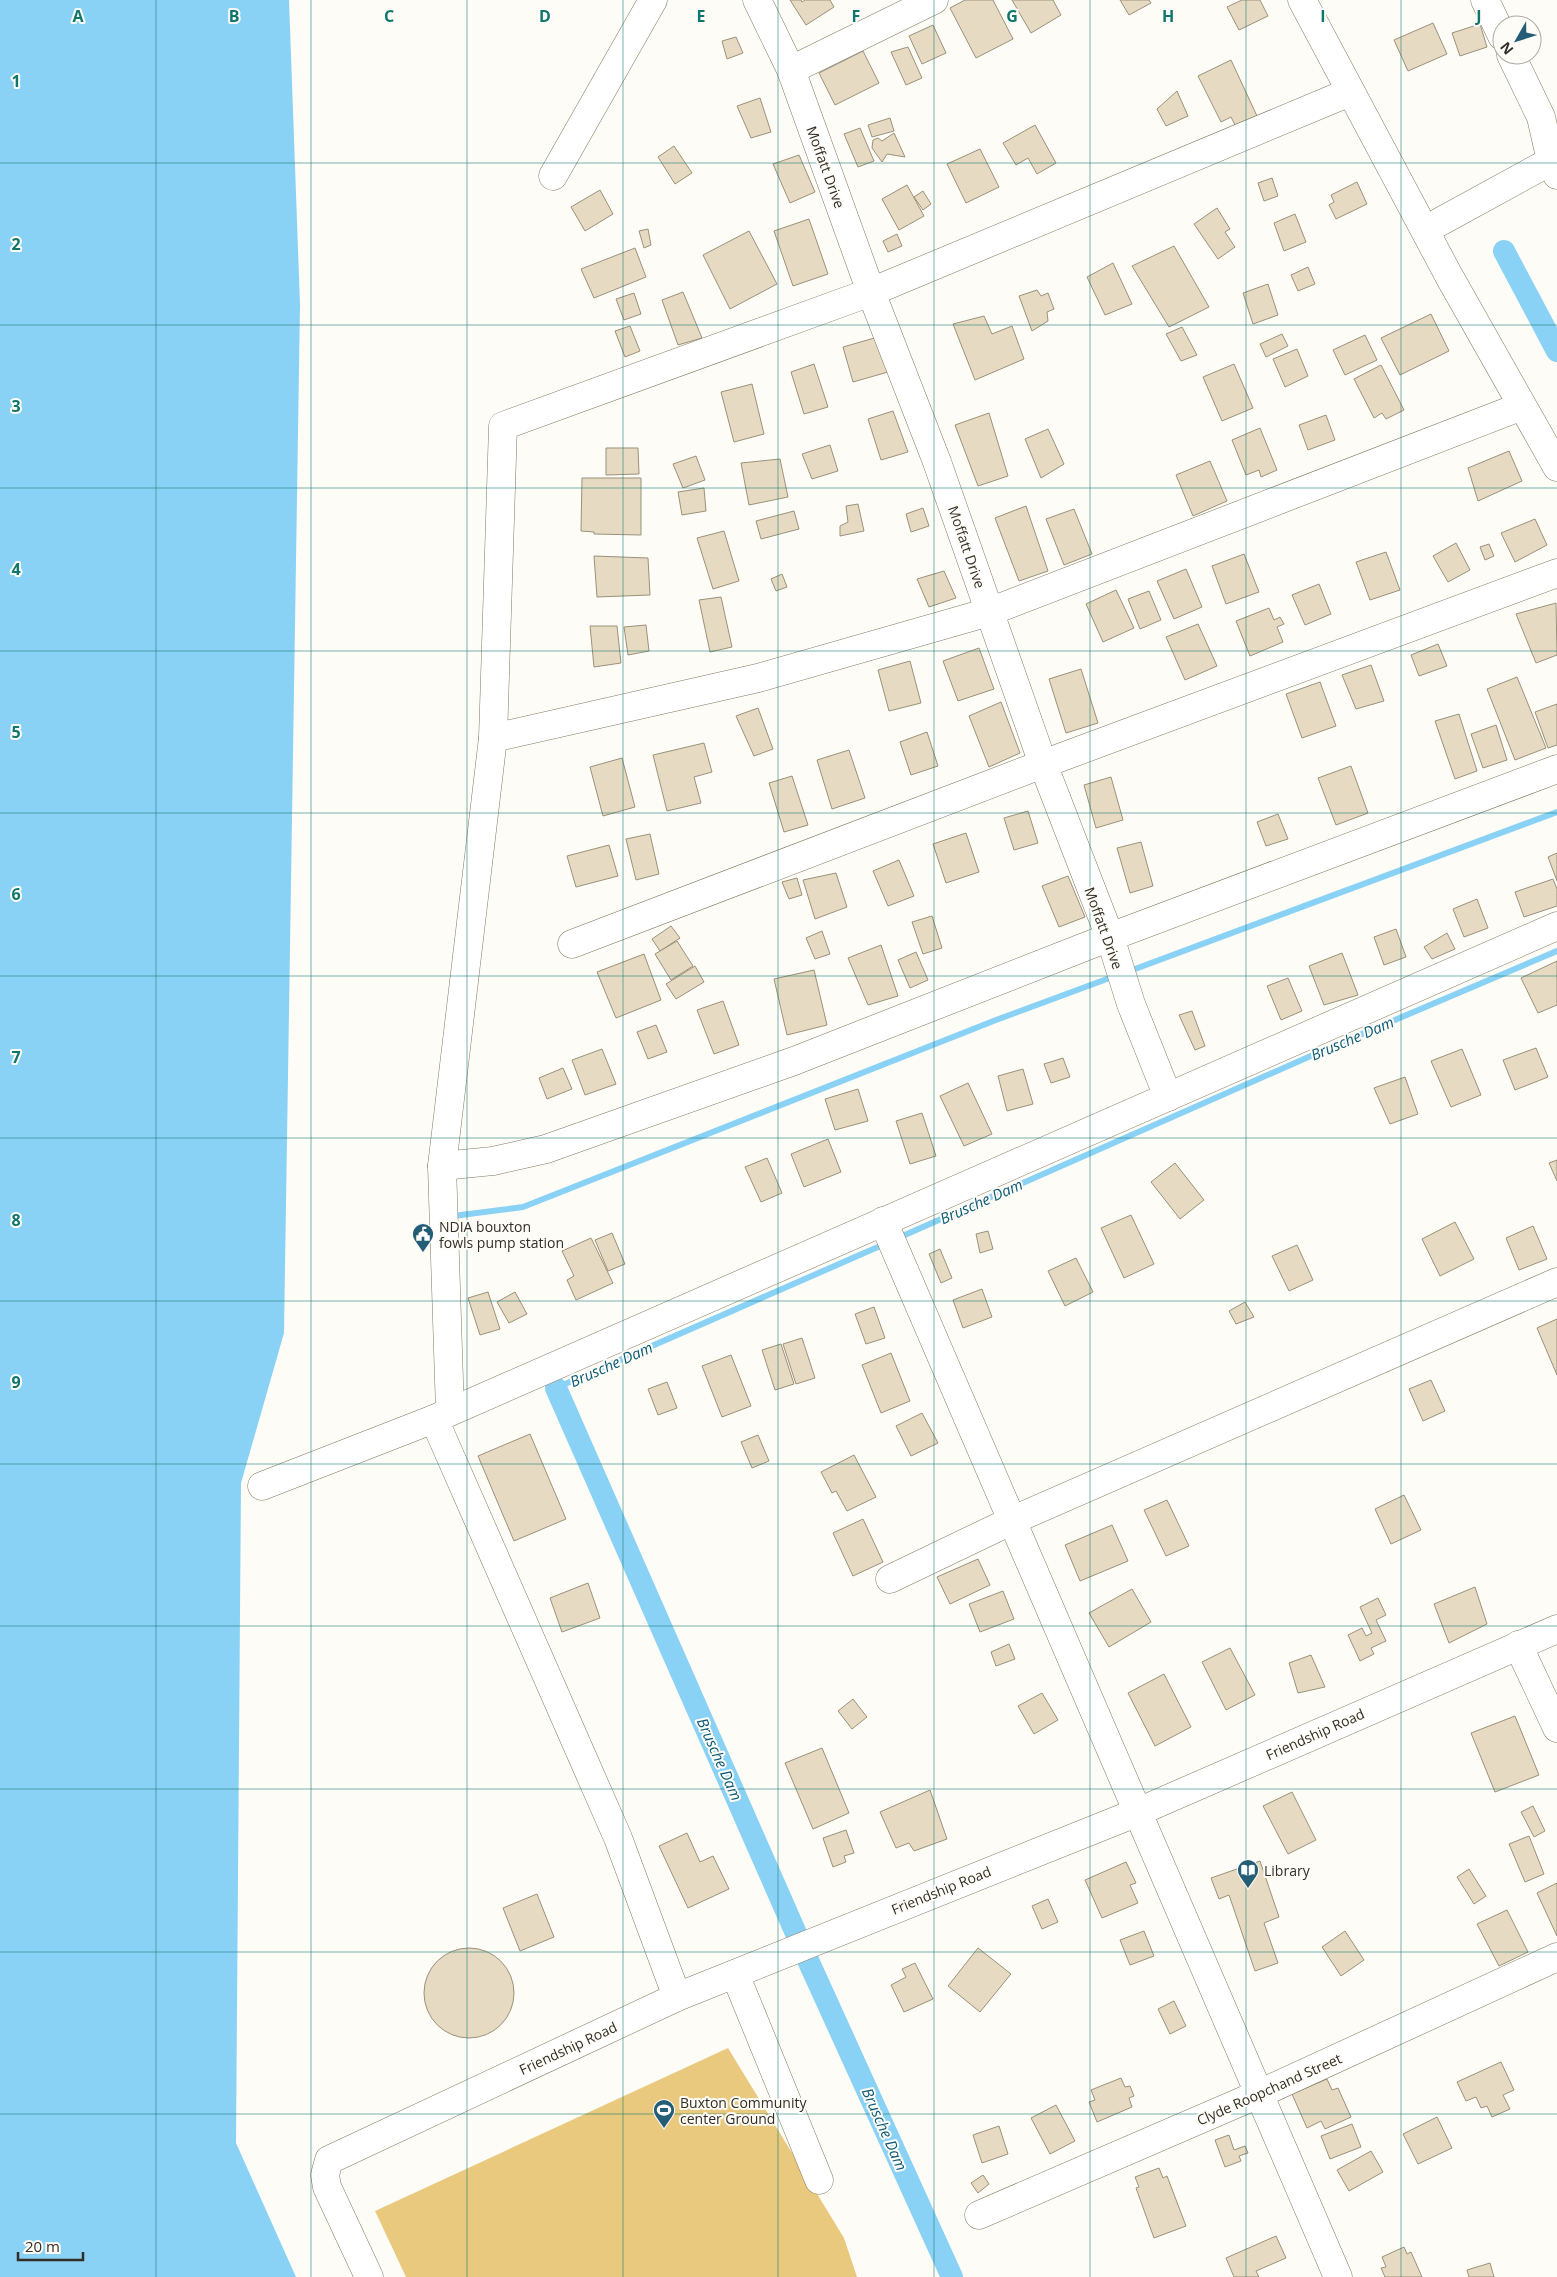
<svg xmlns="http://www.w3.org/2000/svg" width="1557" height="2277" font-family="'Open Sans',sans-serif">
<rect width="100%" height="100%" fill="#fefcf7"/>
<polygon fill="#e9c97e" points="728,2048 844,2238 857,2277 406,2277 375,2211"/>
<polygon fill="#8ad2f5" points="0,0 289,0 300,304 284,1333 241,1483 236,2143 296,2277 0,2277"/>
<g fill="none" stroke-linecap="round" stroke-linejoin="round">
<g stroke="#8ad2f5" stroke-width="6">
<polyline points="1127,972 1557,812"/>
<polyline points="453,1216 523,1207 996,1020 1115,976"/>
<polyline points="898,1238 1322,1051 1557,951"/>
<polyline points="556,1388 887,1243"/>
</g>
<g stroke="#8ad2f5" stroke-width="22">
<polyline points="1504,251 1557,351"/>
<polyline points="556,1388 802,1947 952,2277"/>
</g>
</g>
<g fill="#e6dbc2" stroke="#9b917a">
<polygon points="790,0 801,0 802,2 805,0 830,0 834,7 806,25"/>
<polygon points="965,0 993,0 1013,39 976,58 950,8"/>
<polygon points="1012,0 1053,0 1061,15 1031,33"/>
<polygon points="1120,0 1149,0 1151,3 1129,15"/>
<polygon points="1242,0 1260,0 1268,16 1239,30 1227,7"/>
<polygon points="1433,23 1447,54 1408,71 1394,40"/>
<polygon points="1480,24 1487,47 1460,56 1452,33"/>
<polygon points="933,25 946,53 922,64 909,36"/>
<polygon points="736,37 743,53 727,59 722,41"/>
<polygon points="908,47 922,78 906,85 891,52"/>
<polygon points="863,51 879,83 835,105 819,73"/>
<polygon points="1231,60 1257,116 1235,125 1231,117 1221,122 1198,76"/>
<polygon points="1177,91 1188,116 1166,126 1157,109"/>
<polygon points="760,98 771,132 751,138 737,106"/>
<polygon points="890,118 894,131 872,137 868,125"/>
<polygon points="1035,125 1056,163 1037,174 1028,158 1016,165 1003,143"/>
<polygon points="860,128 874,161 858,167 844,134"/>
<polygon points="894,133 905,157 887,154 882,162 872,148 873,140 878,138 882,141"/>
<polygon points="674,146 692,173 675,184 658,157"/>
<polygon points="980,149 999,187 966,203 947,164"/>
<polygon points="799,155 815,192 790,203 773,164"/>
<polygon points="1272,178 1278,196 1264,201 1258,183"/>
<polygon points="1357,182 1367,204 1336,219 1329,205 1334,202 1331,195"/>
<polygon points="907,185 924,216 899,230 882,199"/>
<polygon points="600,190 613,214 585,231 571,207"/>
<polygon points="923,191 931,204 923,210 914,197"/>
<polygon points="1217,208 1230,229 1225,232 1235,247 1218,259 1194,224"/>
<polygon points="1295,214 1306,242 1284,251 1274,223"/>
<polygon points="809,219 828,274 793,286 774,231"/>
<polygon points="648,229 651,245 644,248 639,231"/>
<polygon points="749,231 777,284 730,309 703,255"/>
<polygon points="897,234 902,246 888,252 883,241"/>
<polygon points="1174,246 1209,307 1169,327 1132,266"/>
<polygon points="635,248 646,277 594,298 581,269"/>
<polygon points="1113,263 1132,304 1105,315 1087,277"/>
<polygon points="1308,267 1315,284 1298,291 1291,275"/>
<polygon points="1268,284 1278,315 1253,324 1243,293"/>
<polygon points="1037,290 1041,296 1048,293 1054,309 1047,312 1048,321 1032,331 1019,296"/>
<polygon points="683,292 702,338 678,345 662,300"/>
<polygon points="634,293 641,314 624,320 616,299"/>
<polygon points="1431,314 1449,351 1400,375 1381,338"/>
<polygon points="984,316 992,334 1012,326 1024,359 975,380 953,324"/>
<polygon points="630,326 640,351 625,357 615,331"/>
<polygon points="1182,327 1197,355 1181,361 1166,334"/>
<polygon points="1282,334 1288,346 1266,357 1260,344"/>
<polygon points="1365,335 1377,360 1345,375 1333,350"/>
<polygon points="878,337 888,372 853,382 843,347"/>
<polygon points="1297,349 1308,376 1285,387 1273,359"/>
<polygon points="814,364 828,407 804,414 791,372"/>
<polygon points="1234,364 1253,408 1222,421 1203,377"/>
<polygon points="1381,365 1404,410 1386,419 1382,413 1374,418 1354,379"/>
<polygon points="752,384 764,434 734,442 721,392"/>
<polygon points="893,411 908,452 881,460 868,419"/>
<polygon points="989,413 1008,476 978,486 955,425"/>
<polygon points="1326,415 1335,440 1308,450 1299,425"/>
<polygon points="1260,428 1277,470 1261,477 1259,470 1246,475 1232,440"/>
<polygon points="1048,429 1064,464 1041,478 1025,439"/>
<polygon points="830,445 838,471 812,479 802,454"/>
<polygon points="606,448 638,448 639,474 606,475"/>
<polygon points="1509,451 1522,481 1478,501 1468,468"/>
<polygon points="696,456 705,480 683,488 673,464"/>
<polygon points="780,459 788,497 749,505 741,463"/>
<polygon points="1210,461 1227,501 1193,516 1176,475"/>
<polygon points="582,478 641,478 641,535 594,534 594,532 581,531"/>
<polygon points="704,488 706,511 682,515 678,492"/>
<polygon points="858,504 864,531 840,536 840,526 848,522 846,506"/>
<polygon points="1026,506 1048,571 1019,581 995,518"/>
<polygon points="923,508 929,526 911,532 906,514"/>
<polygon points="1074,509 1092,554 1064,565 1046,519"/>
<polygon points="794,511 799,529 761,539 756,521"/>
<polygon points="1535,519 1547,545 1515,562 1501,533"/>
<polygon points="724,531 739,581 713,589 697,538"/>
<polygon points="1456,543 1470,570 1448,582 1433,556"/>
<polygon points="1489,544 1494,556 1485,560 1480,547"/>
<polygon points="1386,552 1400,590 1370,600 1356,562"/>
<polygon points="1244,554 1259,592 1226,604 1212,566"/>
<polygon points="594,556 648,558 650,595 597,597"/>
<polygon points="1186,569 1202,607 1174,619 1157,581"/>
<polygon points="944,571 956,598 929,607 917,579"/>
<polygon points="782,574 787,587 776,591 771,579"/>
<polygon points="1319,584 1331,614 1305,625 1292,595"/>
<polygon points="1116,590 1134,628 1103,642 1086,604"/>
<polygon points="1149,591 1161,620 1140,629 1128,599"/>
<polygon points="721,597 732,647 710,652 699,600"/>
<polygon points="1556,603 1557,655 1536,663 1516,614"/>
<polygon points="1269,608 1274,620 1280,617 1284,624 1277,627 1283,642 1250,656 1236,621"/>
<polygon points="1198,624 1217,666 1185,680 1166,637"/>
<polygon points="646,625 649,651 628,655 624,627"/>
<polygon points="590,626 617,626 621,663 594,667"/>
<polygon points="1438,644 1447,666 1419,676 1411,655"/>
<polygon points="979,648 994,689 958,701 943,661"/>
<polygon points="910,661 921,703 889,711 878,670"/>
<polygon points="1371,665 1384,701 1356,709 1342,675"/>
<polygon points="1081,669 1098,723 1066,733 1049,679"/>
<polygon points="1517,677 1546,748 1515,760 1487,689"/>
<polygon points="1320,682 1336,726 1302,738 1286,694"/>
<polygon points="1001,702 1020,753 989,767 969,716"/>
<polygon points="1557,704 1557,745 1548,748 1535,712"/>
<polygon points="758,708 773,749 754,756 736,716"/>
<polygon points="1459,714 1477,771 1455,779 1435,721"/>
<polygon points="1496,725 1507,760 1483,768 1471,734"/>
<polygon points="927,732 938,766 911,775 900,742"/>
<polygon points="704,743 712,772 694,777 701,803 667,811 653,755"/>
<polygon points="849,750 865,798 832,809 817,760"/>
<polygon points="622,758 635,807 603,816 590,767"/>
<polygon points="1351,766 1368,813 1336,825 1318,778"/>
<polygon points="792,776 808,825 784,832 769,783"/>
<polygon points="1111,777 1123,820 1096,828 1084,785"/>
<polygon points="1028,811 1038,843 1014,850 1004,818"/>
<polygon points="1278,814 1288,839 1266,846 1257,822"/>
<polygon points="966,833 979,872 946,883 933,844"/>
<polygon points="650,834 659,874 636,880 626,839"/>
<polygon points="1141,842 1153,886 1130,893 1117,848"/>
<polygon points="609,845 618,876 576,887 567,856"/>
<polygon points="1557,853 1557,881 1548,857"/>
<polygon points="899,860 914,896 888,906 873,871"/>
<polygon points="836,873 847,907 815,919 803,880"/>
<polygon points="1068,876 1085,917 1059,927 1042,886"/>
<polygon points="797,878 802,895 789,899 782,882"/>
<polygon points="1553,879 1557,889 1557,906 1524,917 1515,892"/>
<polygon points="1477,899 1488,928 1464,937 1453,909"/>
<polygon points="932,916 942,948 923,954 912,922"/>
<polygon points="671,926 680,938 660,951 652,939"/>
<polygon points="1396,929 1406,957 1384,965 1374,937"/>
<polygon points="822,931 830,954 815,959 806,938"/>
<polygon points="1447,933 1455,949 1432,959 1424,947"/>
<polygon points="677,941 693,966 671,980 655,954"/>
<polygon points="881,945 898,996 868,1005 848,958"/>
<polygon points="916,952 928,980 910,988 898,960"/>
<polygon points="1342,953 1358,995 1324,1005 1309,966"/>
<polygon points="644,954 661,1000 616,1018 597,972"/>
<polygon points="1557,961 1557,1005 1538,1013 1521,978"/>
<polygon points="695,966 704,982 676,999 666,984"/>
<polygon points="814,970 827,1025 787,1035 774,979"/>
<polygon points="1288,978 1302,1011 1281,1020 1267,986"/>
<polygon points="723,1001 739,1045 714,1054 697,1010"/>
<polygon points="1192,1011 1205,1046 1195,1050 1179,1015"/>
<polygon points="656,1025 667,1052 648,1059 637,1032"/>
<polygon points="1536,1048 1548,1077 1515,1090 1503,1060"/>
<polygon points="602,1049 616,1084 585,1095 572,1060"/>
<polygon points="1462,1049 1481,1095 1451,1107 1431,1061"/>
<polygon points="1063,1058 1070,1077 1051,1083 1044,1064"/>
<polygon points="563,1068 572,1089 547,1099 539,1078"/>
<polygon points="1023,1069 1033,1104 1007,1111 998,1076"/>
<polygon points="1405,1077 1418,1114 1390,1124 1374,1088"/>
<polygon points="968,1083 992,1134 964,1146 940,1096"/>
<polygon points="858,1089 868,1121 835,1130 825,1099"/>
<polygon points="922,1113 936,1156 910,1164 896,1121"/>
<polygon points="828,1139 841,1172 804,1187 791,1154"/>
<polygon points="767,1158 782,1193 761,1202 745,1167"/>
<polygon points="1557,1160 1557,1181 1549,1163"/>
<polygon points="1175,1163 1204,1200 1180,1219 1151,1182"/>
<polygon points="1131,1215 1154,1264 1124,1278 1101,1228"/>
<polygon points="1455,1222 1474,1259 1440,1276 1422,1239"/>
<polygon points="1533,1226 1547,1259 1519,1270 1506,1238"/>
<polygon points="988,1231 993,1249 980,1253 976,1234"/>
<polygon points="612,1233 625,1264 608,1271 595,1240"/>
<polygon points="591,1238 613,1283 576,1300 567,1280 574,1276 562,1251"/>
<polygon points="1297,1245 1313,1280 1289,1291 1272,1256"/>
<polygon points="940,1249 952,1278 941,1283 929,1254"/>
<polygon points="1076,1258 1093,1292 1065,1306 1048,1271"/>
<polygon points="982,1289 992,1317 963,1328 953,1300"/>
<polygon points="488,1292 500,1329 480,1335 468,1298"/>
<polygon points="515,1292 527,1314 509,1323 497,1302"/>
<polygon points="1245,1302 1254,1317 1236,1324 1229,1311"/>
<polygon points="874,1307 885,1338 866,1344 855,1314"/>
<polygon points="1557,1319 1557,1375 1537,1328"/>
<polygon points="802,1338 815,1378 796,1384 783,1344"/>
<polygon points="781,1344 794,1384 775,1390 762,1350"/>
<polygon points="891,1353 910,1401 881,1413 862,1365"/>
<polygon points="731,1355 751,1406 722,1417 702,1366"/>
<polygon points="1431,1380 1445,1411 1423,1421 1409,1389"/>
<polygon points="667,1382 677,1408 658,1415 648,1389"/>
<polygon points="922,1413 938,1443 911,1456 896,1426"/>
<polygon points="530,1434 566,1519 514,1541 478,1456"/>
<polygon points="758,1435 769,1461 752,1468 741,1442"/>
<polygon points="854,1455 876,1497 847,1511 836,1491 832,1493 821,1472"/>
<polygon points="1404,1495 1421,1530 1391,1544 1375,1509"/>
<polygon points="1167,1500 1189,1546 1166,1556 1144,1510"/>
<polygon points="863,1519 883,1562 853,1576 833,1533"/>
<polygon points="1112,1525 1128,1561 1080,1581 1065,1545"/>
<polygon points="978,1559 990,1585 950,1604 937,1577"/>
<polygon points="588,1583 600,1618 562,1632 550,1598"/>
<polygon points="1475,1587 1487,1624 1449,1643 1434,1604"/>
<polygon points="1132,1589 1151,1622 1109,1647 1089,1613"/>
<polygon points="1003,1591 1014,1619 980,1632 969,1604"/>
<polygon points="1378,1598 1386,1615 1376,1620 1386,1641 1371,1648 1374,1654 1360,1661 1348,1635 1362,1628 1366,1636 1372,1633 1360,1607"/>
<polygon points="1009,1644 1015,1659 996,1666 991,1652"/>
<polygon points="1230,1648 1255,1695 1226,1710 1202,1662"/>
<polygon points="1311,1655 1325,1687 1298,1693 1289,1663"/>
<polygon points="1164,1674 1191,1727 1155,1746 1128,1693"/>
<polygon points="1042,1693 1058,1720 1034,1734 1018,1706"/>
<polygon points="853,1699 867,1717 852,1729 838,1711"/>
<polygon points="1515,1716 1539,1775 1495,1792 1471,1733"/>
<polygon points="822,1748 849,1813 813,1829 785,1763"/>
<polygon points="930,1790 947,1839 914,1851 909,1843 896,1848 880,1812"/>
<polygon points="1292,1792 1316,1840 1288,1854 1263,1806"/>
<polygon points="1533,1806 1545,1831 1534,1837 1521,1812"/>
<polygon points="846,1830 854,1853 844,1856 846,1862 833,1867 823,1838"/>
<polygon points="687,1833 700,1862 713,1856 729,1889 688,1908 659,1846"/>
<polygon points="1529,1836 1544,1874 1525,1882 1509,1844"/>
<polygon points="1260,1861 1279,1917 1264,1923 1278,1963 1255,1971 1229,1895 1219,1899 1211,1878"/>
<polygon points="1126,1862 1136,1883 1130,1885 1138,1903 1102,1918 1085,1880"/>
<polygon points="1469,1869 1486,1896 1474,1904 1457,1877"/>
<polygon points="1557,1883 1557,1936 1537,1893"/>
<polygon points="537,1894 554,1937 520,1951 503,1908"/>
<polygon points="1048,1899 1058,1922 1042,1929 1032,1906"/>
<polygon points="1507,1910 1528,1952 1499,1966 1477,1924"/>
<polygon points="1144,1931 1154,1956 1130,1965 1120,1940"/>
<polygon points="1345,1931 1364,1960 1341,1976 1322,1947"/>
<circle cx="469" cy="1993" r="45"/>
<polygon points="978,1948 1011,1974 980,2012 948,1986"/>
<polygon points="915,1963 933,1999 904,2012 891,1985 906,1977 902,1969"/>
<polygon points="1174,2001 1186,2026 1170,2034 1158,2009"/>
<polygon points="1501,2062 1514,2090 1503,2095 1510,2109 1492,2117 1487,2106 1481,2108 1476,2097 1466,2101 1457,2082"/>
<polygon points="1121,2078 1125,2087 1130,2086 1134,2096 1129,2098 1132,2107 1097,2122 1089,2102 1095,2100 1091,2090"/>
<polygon points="1327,2079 1332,2090 1338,2088 1351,2117 1325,2129 1321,2121 1307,2128 1292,2094"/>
<polygon points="1056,2105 1075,2141 1050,2154 1031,2118"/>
<polygon points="1437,2117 1452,2148 1418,2164 1403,2134"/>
<polygon points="1352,2124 1361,2147 1330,2159 1321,2136"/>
<polygon points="999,2126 1008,2154 982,2163 973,2135"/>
<polygon points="1229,2135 1234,2150 1245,2146 1248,2153 1239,2156 1241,2161 1225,2167 1215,2140"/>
<polygon points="1371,2151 1383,2172 1349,2191 1337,2170"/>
<polygon points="1159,2168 1163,2178 1167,2176 1186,2226 1154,2238 1136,2188 1139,2187 1135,2177"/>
<polygon points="983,2175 989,2184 978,2193 971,2183"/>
<polygon points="1276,2236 1286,2258 1256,2271 1259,2277 1234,2277 1226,2258"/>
<polygon points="1404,2247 1407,2254 1411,2252 1422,2277 1385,2277 1381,2268 1386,2267 1382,2257"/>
<polygon points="1490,2263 1494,2277 1469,2277 1467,2270"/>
</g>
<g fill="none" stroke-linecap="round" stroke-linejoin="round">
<g stroke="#827962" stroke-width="29">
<g id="minor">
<polyline points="757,0 791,70 871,292 937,462 1043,764 1110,937 1131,1004 1168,1097"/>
<polyline points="1302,0 1449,276 1557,467"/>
<polyline points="1485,0 1502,36"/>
<polyline points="1511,55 1541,117 1551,161 1557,175"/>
<polyline points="791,70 934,0"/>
<polyline points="553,176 653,0"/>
<polyline points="1425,230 1551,161"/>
<polyline points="493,738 758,678 989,612 1522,406"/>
<polyline points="572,944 1043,764 1557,573"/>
<polyline points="442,1166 493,1161 546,1149 794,1061 1110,937 1557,769"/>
<polyline points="883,1221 1338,2277"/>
<polyline points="450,1411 442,1166 493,738 503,426 871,292 1350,92"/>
<polyline points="262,1486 434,1419"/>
<polyline points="890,1579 1011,1521 1557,1282"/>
<polyline points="1518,1645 1557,1728"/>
<polyline points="735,1974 819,2180"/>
<polyline points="677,1997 618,1838 434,1419 1557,926"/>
<polyline points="979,2215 1259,2094 1557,1957"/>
<polyline points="369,2277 327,2187 325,2175 329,2160 677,1997 1138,1812 1557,1629"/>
</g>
</g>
<use href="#minor" stroke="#fff" stroke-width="28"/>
</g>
<path fill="none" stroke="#0f766e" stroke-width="1" stroke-opacity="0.55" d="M156,0V2277M311,0V2277M467,0V2277M623,0V2277M778,0V2277M934,0V2277M1090,0V2277M1246,0V2277M1401,0V2277M0,163H1557M0,325H1557M0,488H1557M0,651H1557M0,813H1557M0,976H1557M0,1138H1557M0,1301H1557M0,1464H1557M0,1626H1557M0,1789H1557M0,1952H1557M0,2114H1557"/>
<defs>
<g id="civic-pin" transform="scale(1.125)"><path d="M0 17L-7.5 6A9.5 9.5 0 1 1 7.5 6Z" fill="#235d76" stroke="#fefcf7"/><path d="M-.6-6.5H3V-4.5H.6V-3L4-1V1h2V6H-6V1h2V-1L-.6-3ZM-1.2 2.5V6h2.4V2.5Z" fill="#fff"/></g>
<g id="library-pin" transform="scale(1.125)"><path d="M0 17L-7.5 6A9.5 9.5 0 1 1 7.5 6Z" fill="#235d76" stroke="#fefcf7"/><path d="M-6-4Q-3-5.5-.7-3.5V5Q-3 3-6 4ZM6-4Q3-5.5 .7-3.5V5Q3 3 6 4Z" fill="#fff"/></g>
<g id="stadium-pin" transform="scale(1.125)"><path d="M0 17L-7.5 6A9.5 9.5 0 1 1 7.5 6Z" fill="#235d76" stroke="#fefcf7"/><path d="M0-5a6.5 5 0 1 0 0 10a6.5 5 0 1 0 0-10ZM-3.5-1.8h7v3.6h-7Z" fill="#fff"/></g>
</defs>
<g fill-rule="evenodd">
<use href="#civic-pin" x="423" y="1234"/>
<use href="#library-pin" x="1248" y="1870"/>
<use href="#stadium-pin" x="664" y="2110"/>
</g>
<g text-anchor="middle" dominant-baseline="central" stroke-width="4" stroke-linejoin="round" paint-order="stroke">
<g font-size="14" fill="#322e25" stroke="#fefcf7">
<text transform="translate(826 167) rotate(70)">Moffatt Drive</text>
<text transform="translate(967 547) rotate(71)">Moffatt Drive</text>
<text transform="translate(1104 928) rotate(70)">Moffatt Drive</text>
<text transform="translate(1315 1734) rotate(-24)">Friendship Road</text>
<text transform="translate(941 1890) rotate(-22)">Friendship Road</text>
<text transform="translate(568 2048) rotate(-25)">Friendship Road</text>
<text transform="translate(1269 2089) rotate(-24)">Clyde Roopchand Street</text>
</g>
<g font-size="14" fill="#322e25" stroke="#fefcf7" text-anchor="start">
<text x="439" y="1226">NDIA bouxton<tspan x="439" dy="16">fowls pump station</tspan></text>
<text x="1264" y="1870">Library</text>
<text x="680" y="2102">Buxton Community<tspan x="680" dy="16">center Ground</tspan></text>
</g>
<g font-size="15" font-style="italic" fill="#0a5976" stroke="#fefcf7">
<text transform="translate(1352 1038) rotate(-23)">Brusche Dam</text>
<text transform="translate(981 1201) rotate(-24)">Brusche Dam</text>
<text transform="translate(611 1364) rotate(-24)">Brusche Dam</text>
<text transform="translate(720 1759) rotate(66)">Brusche Dam</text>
<text transform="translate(885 2129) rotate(66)">Brusche Dam</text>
</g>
</g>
<g font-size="16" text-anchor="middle" font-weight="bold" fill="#0f766e" stroke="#fefcf7" stroke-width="4" stroke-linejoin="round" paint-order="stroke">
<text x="78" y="22">A</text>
<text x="234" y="22">B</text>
<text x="389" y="22">C</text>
<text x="545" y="22">D</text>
<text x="701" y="22">E</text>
<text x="856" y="22">F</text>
<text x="1012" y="22">G</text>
<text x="1168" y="22">H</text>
<text x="1323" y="22">I</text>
<text x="1479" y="22">J</text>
<text x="16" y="87">1</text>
<text x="16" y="250">2</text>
<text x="16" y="412">3</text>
<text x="16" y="575">4</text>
<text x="16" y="738">5</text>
<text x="16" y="900">6</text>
<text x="16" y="1063">7</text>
<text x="16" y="1226">8</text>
<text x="16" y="1388">9</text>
</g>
<g transform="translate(1517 40) rotate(231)"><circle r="24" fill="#fefcf7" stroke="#acaaa3"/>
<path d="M0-4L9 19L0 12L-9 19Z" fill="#235d76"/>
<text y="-8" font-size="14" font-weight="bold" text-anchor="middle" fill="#322e25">N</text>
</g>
<path d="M18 2252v8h65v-8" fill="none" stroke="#322e25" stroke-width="2.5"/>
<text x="25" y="2252" font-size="15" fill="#322e25" stroke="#fefcf7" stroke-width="4" paint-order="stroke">20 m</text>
</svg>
